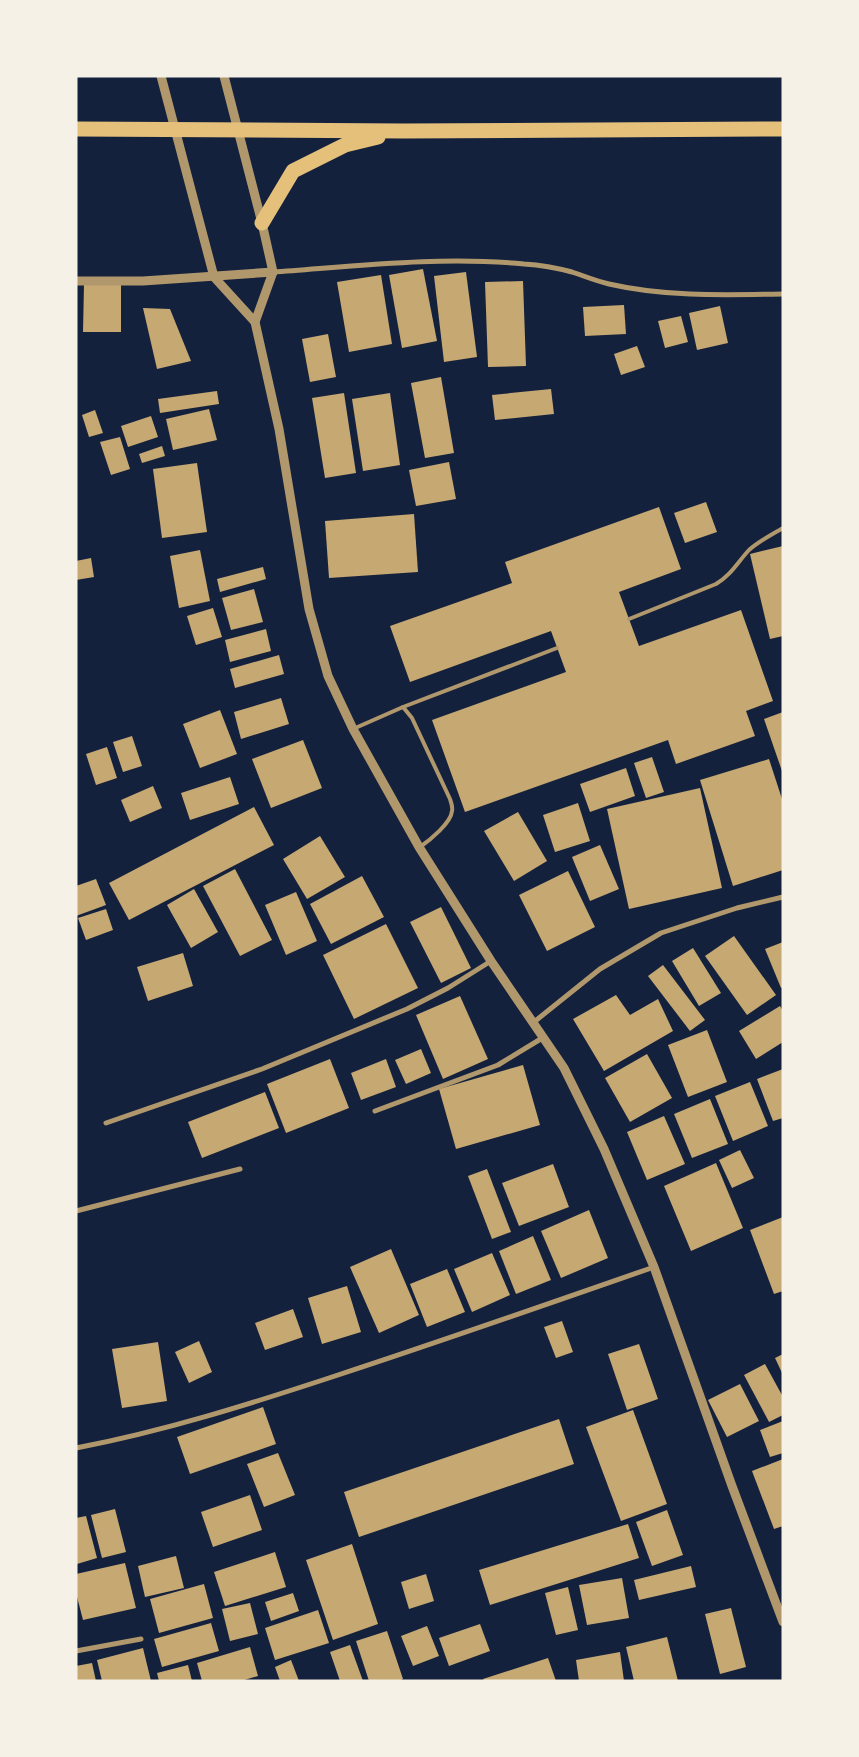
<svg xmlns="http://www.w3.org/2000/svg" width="859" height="1757" font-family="Roboto,sans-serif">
<rect width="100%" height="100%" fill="#14213d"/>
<g fill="#c6a872">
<polygon points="423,269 437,341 402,348 389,275"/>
<polygon points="466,272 477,357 444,362 434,276"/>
<polygon points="381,275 392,344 349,352 337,282"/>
<polygon points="523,281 526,366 488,367 485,282"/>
<polygon points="84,284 121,284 121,332 83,332"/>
<polygon points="624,305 626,334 585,336 583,307"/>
<polygon points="720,306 728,343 697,350 689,313"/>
<polygon points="143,308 170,309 191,361 157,369"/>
<polygon points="681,316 688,342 665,348 658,321"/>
<polygon points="328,334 336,377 310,382 302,339"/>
<polygon points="637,346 645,367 621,375 614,354"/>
<polygon points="441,377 454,453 425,458 411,383"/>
<polygon points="551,389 554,414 495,420 492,395"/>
<polygon points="217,391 219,404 160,413 158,399"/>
<polygon points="344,393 356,473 325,478 312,398"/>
<polygon points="390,393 400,465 363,471 352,399"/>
<polygon points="209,409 217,440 173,450 166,419"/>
<polygon points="95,410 103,433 89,437 82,415"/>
<polygon points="151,416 158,437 128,447 121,426"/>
<polygon points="120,437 130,469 111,475 100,442"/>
<polygon points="162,446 165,456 142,463 139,454"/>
<polygon points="449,462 456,499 416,506 409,470"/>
<polygon points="197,463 207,532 162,538 153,469"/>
<polygon points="706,502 717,532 685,543 674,513"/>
<polygon points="659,507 681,569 619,592 639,646 741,610 773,701 746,711 755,736 676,764 668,740 465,812 432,720 566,672 551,631 410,682 390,626 512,583 505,562"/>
<polygon points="414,514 418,572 329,578 325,521"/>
<polygon points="783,546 783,636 770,639 750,554"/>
<polygon points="200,550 210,601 179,608 170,556"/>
<polygon points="91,558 94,577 76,580 76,561"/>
<polygon points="263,567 266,579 220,592 217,579"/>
<polygon points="254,589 263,622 231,630 222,598"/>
<polygon points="213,608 222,637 196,645 187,616"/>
<polygon points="266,629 271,651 230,662 225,640"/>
<polygon points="279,655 284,674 235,688 230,669"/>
<polygon points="281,698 289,724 241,739 234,712"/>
<polygon points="220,710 237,754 200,768 183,724"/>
<polygon points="783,712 783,771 782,771 764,719"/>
<polygon points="132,736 142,766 123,772 113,742"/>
<polygon points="303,740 322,788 271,808 252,759"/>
<polygon points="107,747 117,778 96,785 86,754"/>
<polygon points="652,757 664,792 646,798 634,763"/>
<polygon points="769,759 783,802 783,870 733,886 700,780"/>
<polygon points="626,768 635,796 590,812 580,784"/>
<polygon points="230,777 239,804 190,820 181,793"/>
<polygon points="153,786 162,808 130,822 121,800"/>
<polygon points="700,788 722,888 629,909 607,809"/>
<polygon points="578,803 590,841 555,852 543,815"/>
<polygon points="254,807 274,845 129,920 109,883"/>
<polygon points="518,812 547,861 514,881 484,831"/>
<polygon points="320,836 345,877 307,899 283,859"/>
<polygon points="600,845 619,889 590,901 572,857"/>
<polygon points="235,869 272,940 240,956 203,886"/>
<polygon points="568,871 595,927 547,951 519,895"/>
<polygon points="362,876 384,917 331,944 310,904"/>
<polygon points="96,879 106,905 76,916 76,886"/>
<polygon points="194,889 218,932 191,948 167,905"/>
<polygon points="296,892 317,941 286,955 265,905"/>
<polygon points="441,907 471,968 441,983 410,922"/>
<polygon points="106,909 113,930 86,940 78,918"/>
<polygon points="386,924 418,988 354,1019 323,955"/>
<polygon points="734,936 776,995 747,1015 705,956"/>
<polygon points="783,942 783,987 781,988 765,949"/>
<polygon points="693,948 721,993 699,1006 672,961"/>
<polygon points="183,953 193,986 148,1001 137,967"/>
<polygon points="663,965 705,1020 690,1031 648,976"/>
<polygon points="616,995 630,1015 658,999 673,1031 604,1071 573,1019"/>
<polygon points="460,996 488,1059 443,1079 416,1015"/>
<polygon points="780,1006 783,1011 783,1042 756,1059 739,1031"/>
<polygon points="707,1030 727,1082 688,1097 668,1045"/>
<polygon points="421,1049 431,1073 406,1084 395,1060"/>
<polygon points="647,1054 672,1098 630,1122 605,1078"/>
<polygon points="330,1059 349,1108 286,1133 267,1084"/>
<polygon points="386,1059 396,1087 361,1100 351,1073"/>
<polygon points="523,1065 540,1125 456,1149 439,1089"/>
<polygon points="783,1069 783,1118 773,1121 757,1079"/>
<polygon points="750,1082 768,1126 733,1141 715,1096"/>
<polygon points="265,1092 279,1128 202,1158 188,1122"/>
<polygon points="710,1099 728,1144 692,1158 674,1114"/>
<polygon points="664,1116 685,1164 647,1180 627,1132"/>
<polygon points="740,1150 754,1178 732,1188 719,1160"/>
<polygon points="716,1163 743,1228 691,1251 664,1186"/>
<polygon points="553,1164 569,1207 519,1226 502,1183"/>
<polygon points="487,1169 511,1232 492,1239 468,1176"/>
<polygon points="589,1210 608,1258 561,1278 541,1231"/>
<polygon points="783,1217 783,1291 774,1294 750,1230"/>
<polygon points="533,1236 551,1280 516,1294 499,1251"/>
<polygon points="391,1249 419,1315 379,1333 350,1267"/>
<polygon points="492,1253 510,1295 472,1312 454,1269"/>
<polygon points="447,1269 465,1312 427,1327 410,1284"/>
<polygon points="347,1286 361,1332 322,1344 308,1298"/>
<polygon points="293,1309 303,1337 265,1350 255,1323"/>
<polygon points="562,1321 573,1352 556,1358 544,1327"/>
<polygon points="199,1341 212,1372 189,1383 175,1352"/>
<polygon points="158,1342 167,1401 122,1408 112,1349"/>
<polygon points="639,1344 658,1399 627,1410 608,1354"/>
<polygon points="783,1354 783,1375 775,1358"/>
<polygon points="765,1364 783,1397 783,1415 769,1422 744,1375"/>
<polygon points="740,1384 759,1421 727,1437 708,1400"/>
<polygon points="263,1407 276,1444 190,1474 177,1437"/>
<polygon points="633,1410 667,1504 621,1521 586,1427"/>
<polygon points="559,1419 574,1464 359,1537 344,1492"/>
<polygon points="783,1421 783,1453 770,1457 760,1430"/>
<polygon points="278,1453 295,1495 264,1507 247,1464"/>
<polygon points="783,1459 783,1526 774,1529 752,1471"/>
<polygon points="250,1495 262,1530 213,1547 201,1512"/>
<polygon points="115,1509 126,1552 102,1558 91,1515"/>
<polygon points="667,1510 683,1555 652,1566 636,1522"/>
<polygon points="86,1516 97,1558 77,1564 76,1518"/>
<polygon points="628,1524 639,1558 490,1605 479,1570"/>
<polygon points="352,1544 378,1624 333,1640 306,1560"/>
<polygon points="275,1552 286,1587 225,1606 214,1572"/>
<polygon points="176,1556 184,1588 145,1597 138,1566"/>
<polygon points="125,1563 136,1608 83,1620 76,1593 76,1574"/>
<polygon points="691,1566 696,1587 639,1600 634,1580"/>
<polygon points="426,1574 434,1601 409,1609 401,1582"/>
<polygon points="622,1578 629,1618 587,1625 579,1585"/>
<polygon points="204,1584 213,1618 159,1633 150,1599"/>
<polygon points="568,1587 578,1630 556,1635 545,1593"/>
<polygon points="293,1593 299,1611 271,1621 265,1602"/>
<polygon points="250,1603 258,1634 230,1641 222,1609"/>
<polygon points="731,1608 746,1667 720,1674 705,1614"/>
<polygon points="318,1610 329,1643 275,1660 265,1628"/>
<polygon points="211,1623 219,1651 162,1667 154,1639"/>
<polygon points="480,1624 490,1651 449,1666 439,1638"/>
<polygon points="427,1626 439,1656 413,1666 401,1636"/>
<polygon points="387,1631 403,1679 399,1681 369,1681 356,1641"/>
<polygon points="667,1637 678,1681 634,1681 626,1647"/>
<polygon points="350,1645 363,1681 340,1681 330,1652"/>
<polygon points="250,1647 258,1676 241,1681 202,1681 197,1663"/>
<polygon points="143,1648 151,1681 102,1681 97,1660"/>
<polygon points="620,1652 624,1681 579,1681 576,1660"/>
<polygon points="548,1658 556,1681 484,1681 483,1679"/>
<polygon points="291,1660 299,1681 280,1681 275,1667"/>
<polygon points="92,1663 96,1681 76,1681 76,1666"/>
<polygon points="188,1665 192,1681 159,1681 157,1673"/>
</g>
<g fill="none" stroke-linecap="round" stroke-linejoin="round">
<g stroke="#b1986c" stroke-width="4">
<path d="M629,619L716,584C732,574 737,563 749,550C759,541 771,535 783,528"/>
<path d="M403,707L412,718L450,799C451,802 453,807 452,811C451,823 430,840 420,847"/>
<polyline points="353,729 403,707 557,648"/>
</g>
<g stroke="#b1986c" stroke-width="5">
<path d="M273,272C357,266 440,256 524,264C539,265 557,268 572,272C584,276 596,281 609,284C665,297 725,295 783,294"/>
<polyline points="534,1022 600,969 661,933 737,908 783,897"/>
<polyline points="375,1111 498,1065 544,1037"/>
<polyline points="106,1123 262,1069 407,1009 448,988 491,961"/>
<polyline points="76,1211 240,1169"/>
<path d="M76,1448C165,1431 250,1404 335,1376C442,1341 548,1304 654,1267"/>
<polyline points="76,1651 141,1639"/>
</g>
<g stroke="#b1986c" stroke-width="9">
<polyline points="161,76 214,277 255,322 279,429 309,609 328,676 353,729 419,847 491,961 564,1068 604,1149 654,1267 732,1486 783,1622"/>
<polyline points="224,76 262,223 273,272 255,322"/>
<polyline points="76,281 143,281 273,272"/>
</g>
<g stroke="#e5c07b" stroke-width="15">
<polyline points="76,129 404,131 783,129"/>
<polyline points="262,223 293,171 345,145 378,137"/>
</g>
</g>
<rect width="859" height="1757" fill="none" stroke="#f6f1e7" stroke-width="155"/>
</svg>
